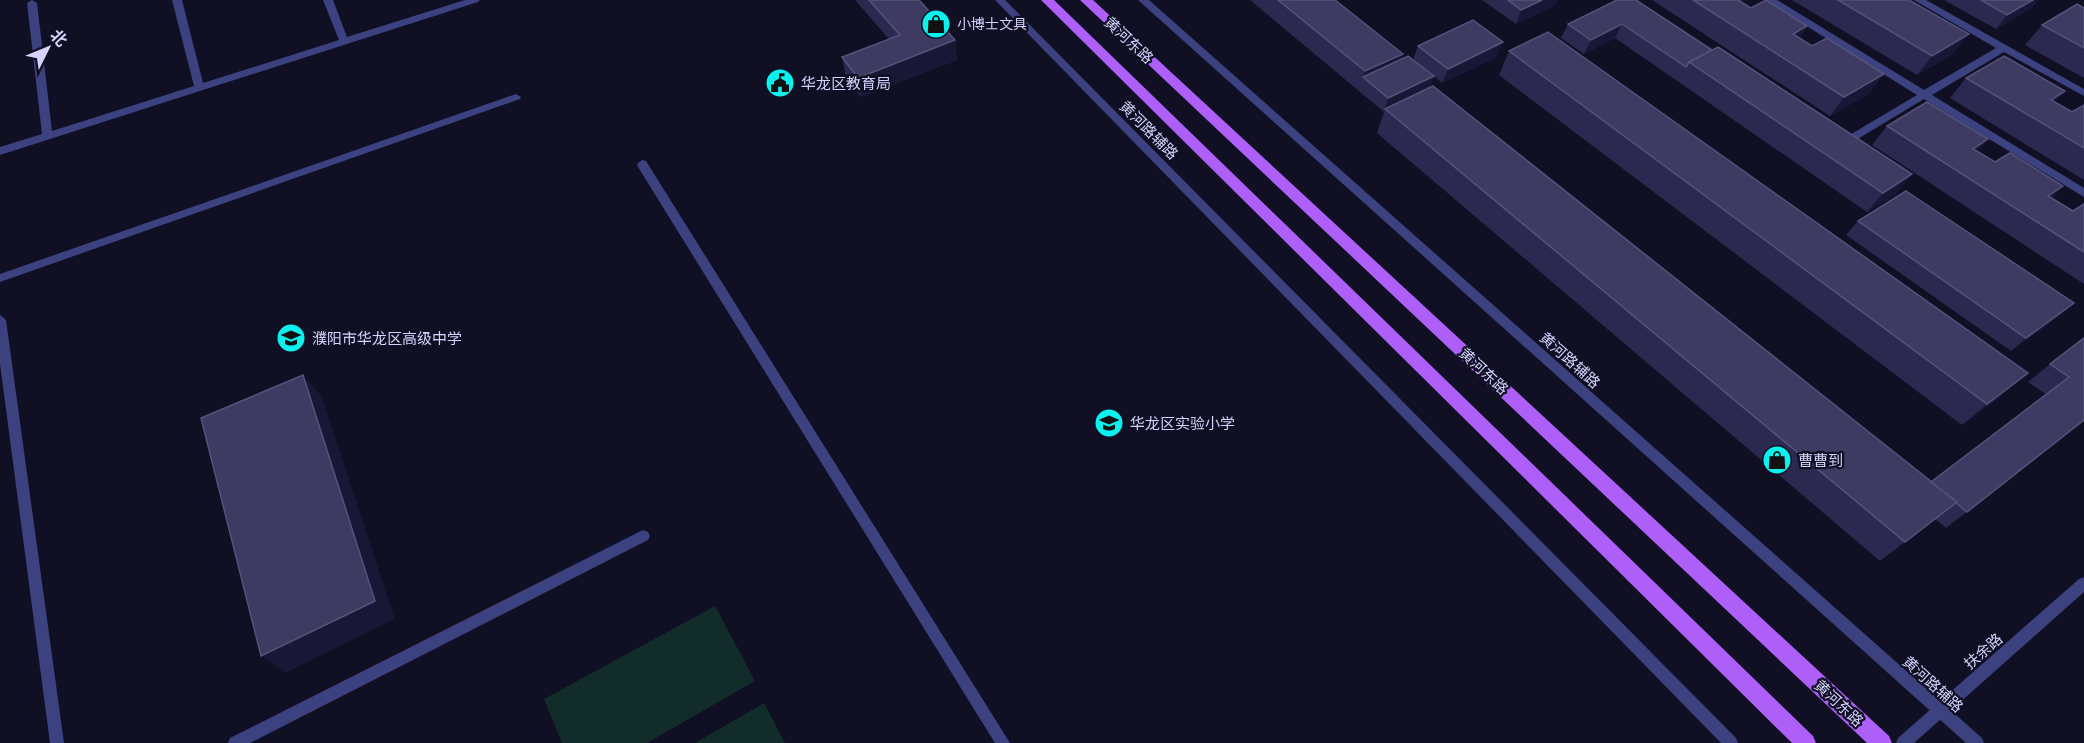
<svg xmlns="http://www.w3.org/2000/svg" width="2084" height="743" font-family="'PT Sans Narrow','Noto Sans SC',sans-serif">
<rect width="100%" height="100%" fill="#100f23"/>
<g fill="#122d29">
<polygon points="715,606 755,681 647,743 562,743 544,699"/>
<polygon points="764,703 785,743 695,743"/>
</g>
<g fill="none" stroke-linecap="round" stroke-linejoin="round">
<g fill="#3c4280" fill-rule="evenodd">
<polygon points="995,0 1005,0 1736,738 1738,743 1721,743"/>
<polygon points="1138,0 1149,0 1982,738 1984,743 1966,743"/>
<polygon points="516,94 521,97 520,99 0,282 0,274"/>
<polygon points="642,160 646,161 1010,743 995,743 638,167 637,164"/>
<polygon points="0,315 6,320 64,743 50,743 0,364"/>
<polygon points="643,530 648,532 650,536 648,540 250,743 228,743 230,738"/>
</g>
<g fill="#3c4280" fill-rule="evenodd">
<polygon points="32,0 37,3 52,131 194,86 172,0 182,0 203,83 339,40 323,0 333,0 347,37 465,0 480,0 478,2 0,155 0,147 42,134 27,3"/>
<polygon points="1765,0 1777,0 1924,90 1996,48 1914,0 1926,0 2084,89 2084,96 2004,52 1932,95 2084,188 2084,197 1924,99 1856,140 1848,140 1848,136 1917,95"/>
</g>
<polygon fill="#3c4280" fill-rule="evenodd" points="2084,577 2084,592 1914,743 1896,743 1898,738 2079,579"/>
<g fill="#ad5ff8" fill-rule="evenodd">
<polygon points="1041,0 1054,0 1813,736 1816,743 1792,743"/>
<polygon points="1080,0 1093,0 1889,736 1892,743 1867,743"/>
</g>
</g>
<g fill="#2c2950">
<polygon points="855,0 919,0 955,40 957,60 861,97 846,77 842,57 889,39"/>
<polygon points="1250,0 1335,0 1401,59 1413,60 1418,46 1497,57 1442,83 1434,76 1430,87 1931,482 2046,394 2028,382 2050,364 2084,338 2084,421 2083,421 1946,528 1935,519 1880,561 1377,133 1384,112"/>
<polygon points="1482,0 1557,0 1554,6 1516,24"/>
<polygon points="1617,0 1896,194 1867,212 1615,38 1584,54 1561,38 1568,24"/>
<polygon points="1652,0 1742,0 1741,2 1751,8 1807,26 1800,38 1870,93 1830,116"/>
<polygon points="1792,0 1909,0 1953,54 1917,75"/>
<polygon points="1944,0 2038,0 2030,9 1996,29"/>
<polygon points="2084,8 2084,78 2025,45 2042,25"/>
<polygon points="1509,51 2002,395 1962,425 1499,75"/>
<polygon points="1966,78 2055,102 2072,112 2084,105 2084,180 1950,98"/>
<polygon points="1887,126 1978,151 1995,162 2063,186 2052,198 2073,211 2084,204 2084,284 1872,145"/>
<polygon points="1858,221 2074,303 2059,316 2011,351 1846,235"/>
</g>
<g fill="#191736">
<polygon points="1542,0 1557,0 1554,6 1516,24 1521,10"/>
<polygon points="2033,0 2038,0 2030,9 1996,29 2007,15"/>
<polygon points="1622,24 1615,38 1584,54 1591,40"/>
<polygon points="1807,26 1795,46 1793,34"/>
<polygon points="1969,34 1953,54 1917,75 1932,56"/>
<polygon points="955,40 957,60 861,97 858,78"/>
<polygon points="1503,42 1497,57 1442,83 1448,69"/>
<polygon points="1403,54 1397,74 1363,77 1365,71"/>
<polygon points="1884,74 1870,93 1830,116 1844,97"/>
<polygon points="1434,76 1429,90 1385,109 1384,112 1388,98"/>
<polygon points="2065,91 2047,111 2033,119 2051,100"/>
<polygon points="1988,139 1971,159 1973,149"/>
<polygon points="1912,174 1896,194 1867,212 1883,193"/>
<polygon points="2063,186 2044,205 2048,196"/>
<polygon points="2074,303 2059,316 2011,351 2026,338"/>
<polygon points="2028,373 2002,395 1962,425 1987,404"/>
<polygon points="303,375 322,397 395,619 285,673 261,656"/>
</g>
<g fill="#3e3b63" stroke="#55537b" stroke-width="1.5">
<polygon points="869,0 919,0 955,40 858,78 842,57 900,35"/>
<polygon points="1278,0 1335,0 1403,54 1365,71"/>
<polygon points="1508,0 1542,0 1521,10"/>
<polygon points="1617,0 1636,0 1712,50 1689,62 1686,67 1622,24 1591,40 1568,24"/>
<polygon points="1693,0 1738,0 1751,8 1766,0 1807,26 1793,34 1812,46 1827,38 1884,74 1844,97"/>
<polygon points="1838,0 1909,0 1969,34 1932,56"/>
<polygon points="1981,0 2033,0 2007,15"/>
<polygon points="2077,4 2084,8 2084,48 2042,25"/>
<polygon points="1473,20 1503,42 1448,69 1418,46"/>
<polygon points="1548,32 2028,373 1987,404 1509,51"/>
<polygon points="1718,47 1912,174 1883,193 1689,62"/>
<polygon points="1408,56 1434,76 1388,98 1363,77"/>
<polygon points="2004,56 2065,91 2051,100 2072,112 2084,105 2084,148 1966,78"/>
<polygon points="1433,86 1957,502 1905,542 1385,109"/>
<polygon points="1927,102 1988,139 1973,149 1995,162 2010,153 2063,186 2048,196 2073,211 2084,204 2084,252 1887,126"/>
<polygon points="1906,191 2074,303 2026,338 1858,221"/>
<polygon points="2084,338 2084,420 1967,512 1956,503 1957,502 1931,482 2069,377 2050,364"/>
<polygon points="303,375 375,601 261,656 201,418"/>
</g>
<defs>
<g id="shop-disc" transform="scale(1.5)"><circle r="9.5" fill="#0bf1ed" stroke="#100f23"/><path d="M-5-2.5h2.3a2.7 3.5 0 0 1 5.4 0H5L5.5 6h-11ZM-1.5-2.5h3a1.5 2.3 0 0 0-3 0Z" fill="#111"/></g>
<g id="civic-disc" transform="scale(1.5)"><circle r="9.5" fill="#0bf1ed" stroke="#100f23"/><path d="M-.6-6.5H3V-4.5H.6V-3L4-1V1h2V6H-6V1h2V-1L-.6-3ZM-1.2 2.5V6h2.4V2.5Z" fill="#111"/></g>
<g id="school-disc" transform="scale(1.5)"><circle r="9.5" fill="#0bf1ed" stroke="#100f23"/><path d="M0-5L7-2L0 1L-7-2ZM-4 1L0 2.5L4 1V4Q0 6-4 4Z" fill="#111"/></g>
</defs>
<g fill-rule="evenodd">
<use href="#shop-disc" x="936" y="24"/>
<use href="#civic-disc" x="780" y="83"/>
<use href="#school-disc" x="291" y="338"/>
<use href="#school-disc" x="1109" y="423"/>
<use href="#shop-disc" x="1777" y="460"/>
</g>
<g text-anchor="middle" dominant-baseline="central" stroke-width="4.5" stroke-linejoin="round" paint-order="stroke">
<g font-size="14" fill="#d3d3fd" stroke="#100f23" text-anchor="start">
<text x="957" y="24">小博士文具</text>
</g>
<g font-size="15" fill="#d3d3fd" stroke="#100f23">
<text transform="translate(1129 40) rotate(43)">黄河东路</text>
<text transform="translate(1149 130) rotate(45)">黄河路辅路</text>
<text transform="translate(1570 360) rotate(42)">黄河路辅路</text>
<text transform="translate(1484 371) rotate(43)">黄河东路</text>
<text transform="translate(1983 651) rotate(-41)">扶余路</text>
<text transform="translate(1933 684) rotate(42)">黄河路辅路</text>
<text transform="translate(1839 703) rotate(43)">黄河东路</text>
</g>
<g font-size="15" fill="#d3d3fd" stroke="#100f23" text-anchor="start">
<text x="801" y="83">华龙区教育局</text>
<text x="312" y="338">濮阳市华龙区高级中学</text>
<text x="1130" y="423">华龙区实验小学</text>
<text x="1798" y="460">曹曹到</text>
</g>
</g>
<g transform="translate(48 48) rotate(47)" stroke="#100f23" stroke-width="4.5" paint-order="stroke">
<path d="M0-4.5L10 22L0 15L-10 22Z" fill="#d3d3fd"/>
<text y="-9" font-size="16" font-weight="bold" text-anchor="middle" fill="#d3d3fd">北</text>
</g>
</svg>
